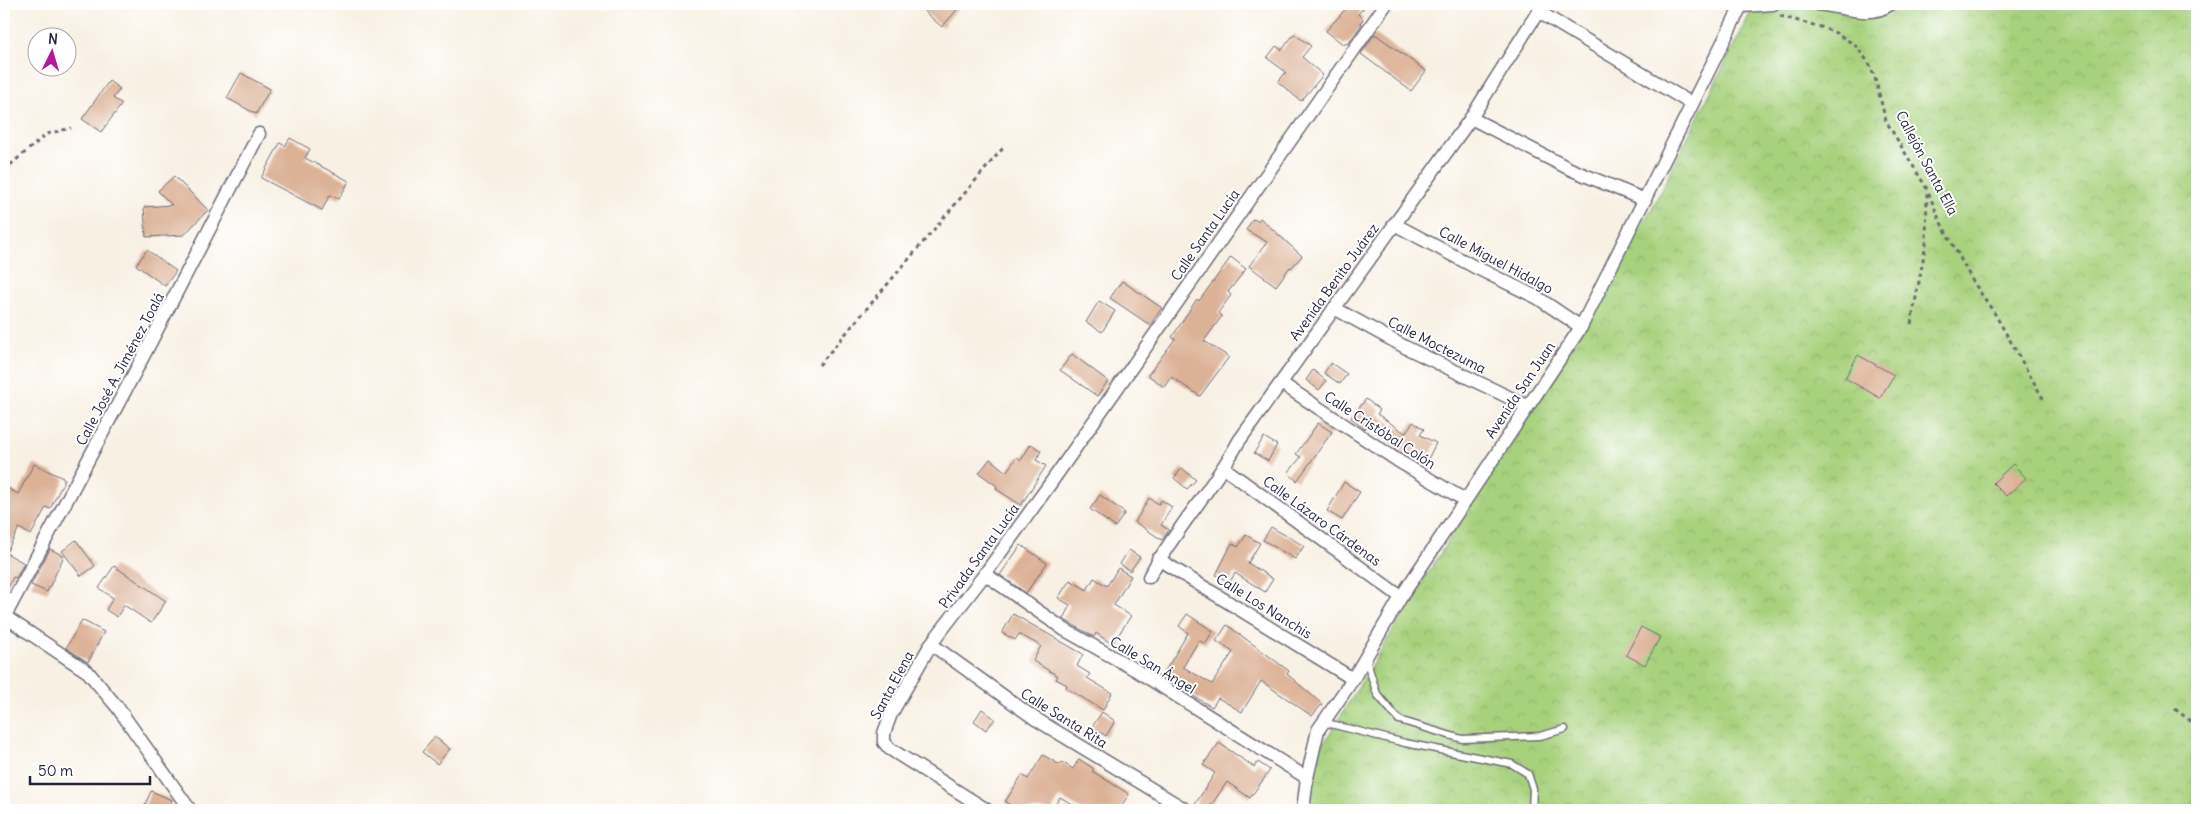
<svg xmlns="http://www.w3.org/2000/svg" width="2201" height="814" font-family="Delius,sans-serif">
<defs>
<pattern id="park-crowns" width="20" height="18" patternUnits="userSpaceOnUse" patternTransform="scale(1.25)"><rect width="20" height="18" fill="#a7d17c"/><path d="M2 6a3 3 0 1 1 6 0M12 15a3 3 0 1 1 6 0" fill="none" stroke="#8fb36c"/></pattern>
</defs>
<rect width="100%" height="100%" fill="#fff"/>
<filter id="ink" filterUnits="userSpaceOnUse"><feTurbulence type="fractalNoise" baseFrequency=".02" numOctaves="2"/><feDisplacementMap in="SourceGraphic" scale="10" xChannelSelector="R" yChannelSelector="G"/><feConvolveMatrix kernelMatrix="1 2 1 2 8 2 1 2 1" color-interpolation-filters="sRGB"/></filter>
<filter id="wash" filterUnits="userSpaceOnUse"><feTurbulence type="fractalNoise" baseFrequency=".0096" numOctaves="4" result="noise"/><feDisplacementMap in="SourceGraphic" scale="20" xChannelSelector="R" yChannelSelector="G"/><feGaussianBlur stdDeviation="1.12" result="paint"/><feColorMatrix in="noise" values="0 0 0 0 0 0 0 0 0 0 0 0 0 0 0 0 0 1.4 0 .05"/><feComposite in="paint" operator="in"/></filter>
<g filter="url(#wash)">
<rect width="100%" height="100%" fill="#f8f0e3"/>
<polygon fill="url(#park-crowns)" stroke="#647a5c" points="1755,4 2197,4 2197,810 1307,810 1319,751 1651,210"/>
<g id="blocks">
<g fill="#dcb297">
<polygon points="932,4 962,4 942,27 925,12"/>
<polygon points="1350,4 1367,4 1358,14 1363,19 1360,23 1362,24 1348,44 1346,43 1344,45 1326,31"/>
<polygon points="1294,34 1311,46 1302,57 1323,75 1301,101 1278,82 1286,72 1267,58 1276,46 1282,50"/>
<polygon points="1375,34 1426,71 1411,91 1361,54"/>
<polygon points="241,73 270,89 256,114 227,98"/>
<polygon points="109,81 120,89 113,98 122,104 101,132 82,119"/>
<polygon points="290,138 310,149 305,158 349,181 339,199 330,195 322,210 261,178 280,143 285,146"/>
<polygon points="174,176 208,210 184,235 146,237 144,207 172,205 158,191"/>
<polygon points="1260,218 1302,256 1291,268 1290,267 1276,286 1249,266 1267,242 1246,230 1253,219 1258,221"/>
<polygon points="147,250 176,271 165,286 136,265"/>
<polygon points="1231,257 1246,269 1228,292 1231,295 1218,313 1222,316 1204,341 1229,357 1200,396 1171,377 1164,387 1148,375 1175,339 1172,337 1197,299 1199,301"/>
<polygon points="1122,281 1162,308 1150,325 1110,298"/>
<polygon points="1099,301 1115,311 1102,332 1086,322"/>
<polygon points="1072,354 1108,381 1097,396 1060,370"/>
<polygon points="1858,355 1894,375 1880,398 1845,378"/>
<polygon points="1331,363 1347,374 1340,384 1324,373"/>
<polygon points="1313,370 1326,381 1319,390 1306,380"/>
<polygon points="1366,399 1380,410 1377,414 1405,433 1413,422 1424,429 1420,435 1436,443 1427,461 1409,451 1406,456 1395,449 1397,446 1367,426 1365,429 1351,418"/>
<polygon points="1318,423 1332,432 1297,481 1288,473 1301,457 1296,454"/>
<polygon points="1264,437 1277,445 1268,461 1254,453"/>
<polygon points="1031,444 1041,451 1036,460 1046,466 1021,505 996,489 997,486 979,473 990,459 1006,472 1017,457 1021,460"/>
<polygon points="34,464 65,479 50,509 46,507 31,535 19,528 6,553 24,563 16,578 13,577 4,595 4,486 18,494"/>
<polygon points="2013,464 2026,478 2006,496 1993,483"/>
<polygon points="1182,468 1196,480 1187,489 1174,478"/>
<polygon points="1344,482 1360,492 1342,520 1327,511"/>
<polygon points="1100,495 1125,513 1115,527 1090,509"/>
<polygon points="1149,498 1159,504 1161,500 1172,507 1161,525 1169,530 1162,540 1135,522"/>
<polygon points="1271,527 1304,546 1295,559 1263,540"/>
<polygon points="1246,535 1260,543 1248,563 1273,579 1265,592 1235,573 1230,582 1216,575 1232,543 1238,547"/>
<polygon points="76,540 95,566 81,576 62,551"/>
<polygon points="1021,545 1047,563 1026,593 1000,575"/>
<polygon points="50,549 64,556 47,592 31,585"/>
<polygon points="1129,550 1140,557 1130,571 1120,564"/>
<polygon points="114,566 166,601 151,623 124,605 117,617 106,610 113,598 99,588"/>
<polygon points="1118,568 1131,576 1114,605 1131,616 1112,644 1096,633 1094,637 1063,619 1070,605 1058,598 1070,580 1087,590 1094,578 1107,586"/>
<polygon points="1013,614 1083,654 1077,666 1090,674 1087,678 1112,693 1103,710 1066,688 1067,685 1056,679 1058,676 1033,661 1041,646 1019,634 1015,640 1002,633"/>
<polygon points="1187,614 1213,631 1205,644 1199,640 1183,667 1212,684 1233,652 1216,641 1227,625 1289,671 1287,674 1322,704 1312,716 1261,681 1242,712 1218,698 1212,707 1186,692 1188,687 1164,673 1188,633 1179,626"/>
<polygon points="82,620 104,632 88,662 66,648"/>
<polygon points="1641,627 1660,637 1645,665 1626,655"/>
<polygon points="982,709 995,719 986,730 974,721"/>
<polygon points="1102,712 1115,721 1106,736 1092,727"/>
<polygon points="435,737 450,749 437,764 422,752"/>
<polygon points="1219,743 1254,767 1258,762 1270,770 1250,798 1227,782 1208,810 1201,810 1194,806 1215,773 1203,765"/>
<polygon points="1043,755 1060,765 1062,762 1073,769 1079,759 1094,769 1092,771 1129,794 1119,810 1082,810 1060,797 1052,810 1018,810 1005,802 1022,775 1028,779"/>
<polygon points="151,791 172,800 167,810 143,810"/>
</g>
</g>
</g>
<g filter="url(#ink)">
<use href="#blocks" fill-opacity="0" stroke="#6d6a76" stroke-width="1"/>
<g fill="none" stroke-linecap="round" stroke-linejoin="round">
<g stroke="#6d6a76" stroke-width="9">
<g id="service">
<polyline points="1366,659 1377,694 1399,720 1462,739 1540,736 1565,729"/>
<polyline points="1323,722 1405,743 1512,764 1528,774 1533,789 1532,810"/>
</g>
</g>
<g stroke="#6d6a76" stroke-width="15">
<g id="minor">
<path d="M1818,4C1840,6 1871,19 1890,4"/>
<polyline points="1741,6 1773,4"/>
<polyline points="1539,12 1692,104"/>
<polyline points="1471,118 1570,169 1645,200"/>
<polyline points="1394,224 1473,266 1538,298 1581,327"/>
<polyline points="1334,308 1405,347 1527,406"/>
<polyline points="1281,383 1400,462 1465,500"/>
<polyline points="1224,468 1401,597"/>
<polyline points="1158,559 1353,679"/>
<polyline points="985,574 1065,630 1134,669 1307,778"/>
<path d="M1149,577C1175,529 1213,489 1239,441L1471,118L1543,4"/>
<polyline points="4,616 88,672 118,708 190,810"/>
<polyline points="4,618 135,372 259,134"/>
<polyline points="931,644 1034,718 1186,810"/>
<polyline points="987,810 890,749 884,742 884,733 891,714 931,644 985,574 1050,484 1386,4"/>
<polyline points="1303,810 1307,778 1318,730 1353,679 1401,597 1581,327 1741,6"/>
</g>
</g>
<g stroke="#6d6a76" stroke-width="3" stroke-dasharray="4 4" stroke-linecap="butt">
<polyline points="1780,16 1821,27 1836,33 1855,45 1869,63 1875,78 1886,121 1927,189 1939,219 1972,280 1995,314 2045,402"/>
<polyline points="4,170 47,134 71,128"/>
<polyline points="1911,324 1926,244 1927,193"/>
<polyline points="819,365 1003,148"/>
<polyline points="2175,709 2197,726"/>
</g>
<use href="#service" stroke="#fff" stroke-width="6"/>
<use href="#minor" stroke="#fff" stroke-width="12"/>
</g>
</g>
<g text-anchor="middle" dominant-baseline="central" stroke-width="4" stroke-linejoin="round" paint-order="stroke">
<g font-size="14" fill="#22223b" stroke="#fff">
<text transform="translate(1927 163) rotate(62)">Callejón Santa Ella</text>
<text transform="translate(1205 235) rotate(-55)">Calle Santa Lucía</text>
<text transform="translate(1496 260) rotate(28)">Calle Miguel Hidalgo</text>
<text transform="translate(1334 282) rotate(-54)">Avenida Benito Juárez</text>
<text transform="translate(1437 345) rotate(27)">Calle Moctezuma</text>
<text transform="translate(120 369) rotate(-62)">Calle José A. Jiménez Toalá</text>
<text transform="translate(1520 390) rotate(-56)">Avenida San Juan</text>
<text transform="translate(1380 430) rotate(33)">Calle Cristóbal Colón</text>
<text transform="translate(1322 521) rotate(36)">Calle Lázaro Cárdenas</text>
<text transform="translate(979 556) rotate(-54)">Privada Santa Lucía</text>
<text transform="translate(1264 606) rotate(32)">Calle Los Nanchis</text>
<text transform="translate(1153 665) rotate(31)">Calle San Ángel</text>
<text transform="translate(892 685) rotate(-62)">Santa Elena</text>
<text transform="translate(1064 718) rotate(32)">Calle Santa Rita</text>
</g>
</g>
<rect width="2201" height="814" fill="none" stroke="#fff" stroke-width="20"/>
<g transform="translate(52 52) rotate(5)"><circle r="24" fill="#ffffff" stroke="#a7a7b1"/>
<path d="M0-4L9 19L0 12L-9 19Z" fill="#b5179e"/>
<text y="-8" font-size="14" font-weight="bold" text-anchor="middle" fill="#22223b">N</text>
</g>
<path d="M30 776v8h120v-8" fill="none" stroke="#22223b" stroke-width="2.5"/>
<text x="38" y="776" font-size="15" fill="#22223b" stroke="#ffffff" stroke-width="4" paint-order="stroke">50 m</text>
</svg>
